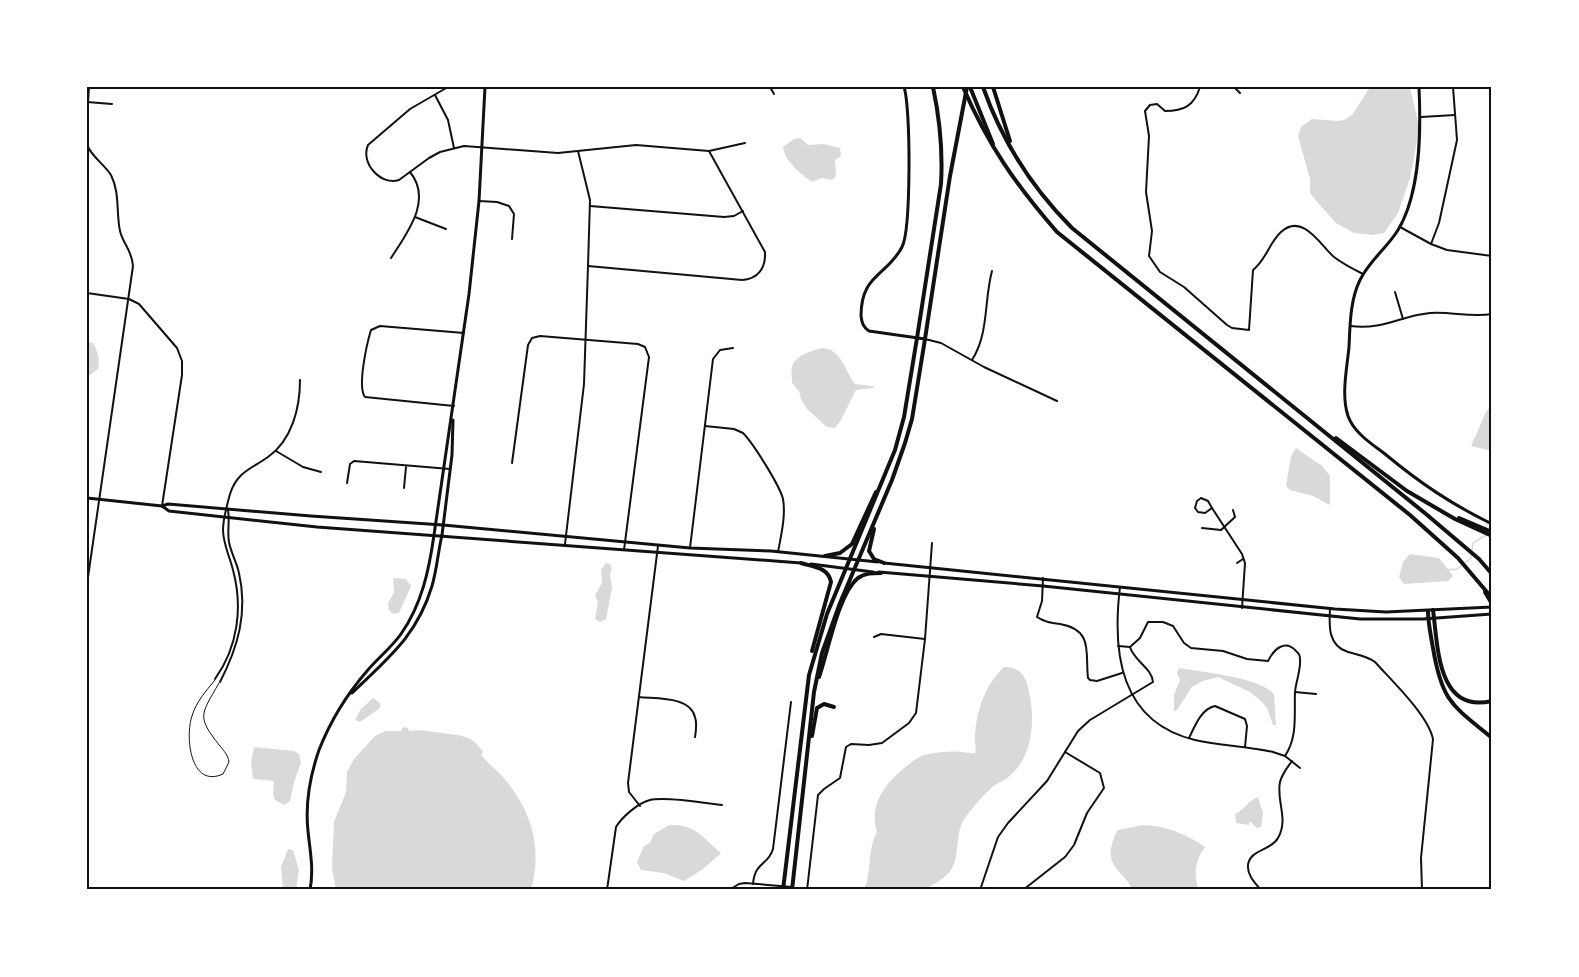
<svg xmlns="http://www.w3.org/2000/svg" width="1579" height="977" font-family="Montserrat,sans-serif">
<rect width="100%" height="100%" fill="#fff"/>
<g fill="#d9d9d9">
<polygon points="1370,87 1410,87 1419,127 1415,152 1410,178 1398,213 1384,233 1373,235 1354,233 1336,223 1319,204 1310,193 1310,179 1298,136 1301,127 1312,119 1339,121 1346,119 1353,114"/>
<path d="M800,138L808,145L824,144L840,148L841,156L835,160L836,176L832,180L822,178L812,182C800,173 785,162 783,147L794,139Z"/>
<path d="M87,342L93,343C98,352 100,359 98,369L90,375H87Z"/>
<path d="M822,348C842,349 844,370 855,384L873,386L874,388L856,390L841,420L835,428L827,427L807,409L801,399L799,391L792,383C792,378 791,371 792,367C795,355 812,351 822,348Z"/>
<polygon points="1492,405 1492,451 1471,446 1486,412"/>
<polygon points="1296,448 1322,466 1330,476 1330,505 1313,496 1290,490 1286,486 1291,456"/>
<polygon points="1410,554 1439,558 1453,576 1448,581 1404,584 1399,577 1403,562"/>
<polygon points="606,563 610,564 612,568 610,575 612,588 606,619 600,622 595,619 598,602 595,595 602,583 601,570"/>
<polygon points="396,578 406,579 411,586 399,613 393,614 389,610 388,603 394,593 393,579"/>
<path d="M1004,667C1016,666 1024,673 1027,684C1036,715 1035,757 1007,778C1004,781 999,782 995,785C987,791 967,813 962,823C954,841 962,865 943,878C938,882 930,887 923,889C914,893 877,890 864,890C872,872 867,850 877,832C868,804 887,781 908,765C914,760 921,755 929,754C938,752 951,751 961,752C967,752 969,754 975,753C977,747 974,742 975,735C977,709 985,685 1004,667Z"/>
<path d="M1179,668C1202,672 1259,677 1274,694L1276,725H1273L1267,708L1260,700L1250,692L1218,677L1203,681L1192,687L1177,710L1174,711V695L1180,680L1177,673Z"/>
<polygon points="373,698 380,703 380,708 360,722 355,720 361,709"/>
<path d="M405,727L408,728L409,731C421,729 431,732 442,733C461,736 471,734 483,752L481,755C487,762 494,768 501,775C531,808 543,846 531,890H336L332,868L334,822L346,792L347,772L354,759L375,736L385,731H402V728Z"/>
<polygon points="254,747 294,751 299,754 301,763 294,782 290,801 285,805 275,800 273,795 274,781 253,779 251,762"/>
<path d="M1258,797L1263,813L1261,827L1257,828L1251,822H1249V825L1236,823L1235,814C1244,810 1248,801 1258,797Z"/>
<path d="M669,825C696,824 702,837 721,853L703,869L684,881L664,873L641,870L637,862L644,846L650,843L654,834Z"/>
<path d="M1143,825C1165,825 1188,835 1205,847C1195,860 1193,875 1199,890H1133C1125,873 1105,866 1112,844C1114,838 1115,834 1118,830Z"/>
<polygon points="288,849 293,850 299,870 296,890 283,890 281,867"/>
</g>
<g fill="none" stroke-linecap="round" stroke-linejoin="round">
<g stroke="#d9d9d9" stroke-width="1.5">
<polyline points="1487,529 1486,526 1492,515"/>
<polyline points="1472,550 1473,543 1486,535"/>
<polyline points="1448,570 1457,569 1471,558 1471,554"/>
</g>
<path stroke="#111" stroke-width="1" d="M215,680C206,691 196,702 192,716C185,736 190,789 223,774L229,762C228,755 224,751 220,746C196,716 201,715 219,683"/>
<g stroke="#111" stroke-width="2">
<path d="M448,87L410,109L368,145C360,163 381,186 399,180L429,158L440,152L464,146L558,153L636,145L709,151L745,143"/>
<polyline points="523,87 525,88"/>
<polyline points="770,87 774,94"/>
<path d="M1200,87C1194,106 1184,111 1165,111L1157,104L1150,105L1145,111L1149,136L1146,192L1152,231L1149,256L1160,272L1184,287L1227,325L1232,328L1249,330L1253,270C1266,260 1269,243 1281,232C1303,212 1321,246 1334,257C1343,264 1353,269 1363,274"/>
<polyline points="1234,87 1240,93"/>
<polyline points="435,95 448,120 454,148"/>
<polyline points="87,102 112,104"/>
<polyline points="1421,117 1455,115"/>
<polyline points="87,118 89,87"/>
<path d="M87,145C92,157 104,164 111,175C120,193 116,212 120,231C123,244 132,250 133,266L87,584"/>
<polyline points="479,201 497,202 509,206 514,214 512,239"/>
<polyline points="590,206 724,217 734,216 743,211"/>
<polyline points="415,217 446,229"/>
<polyline points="1400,227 1431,244 1447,250 1492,256"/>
<polyline points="1431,244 1439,223 1457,140 1453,87"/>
<path d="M391,258C407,233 433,200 410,172"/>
<path d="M588,266L742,280C758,279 766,268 765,252L709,151"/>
<polyline points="1395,292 1403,319"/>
<polyline points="87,293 129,299 139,304 177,348 182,361 182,375 162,506"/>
<path d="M1350,326C1385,330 1399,316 1430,313C1450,311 1471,318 1492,314"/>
<polyline points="925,339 941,343 984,367 1057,401"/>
<path d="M972,360C989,334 984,300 992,271"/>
<path d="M454,406L365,397C357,387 367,343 371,330L380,326L464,333"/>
<path d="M705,426L734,429L743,433C753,443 780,486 783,499C786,515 781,536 778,552"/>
<polyline points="276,451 303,467 321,472"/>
<polyline points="512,463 528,345 532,338 540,336 638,344 645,347 649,357 624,550"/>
<polyline points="347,483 350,464 354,461 450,469"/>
<polyline points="404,488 406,467"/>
<polygon points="1201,498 1208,501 1212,508 1205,513 1198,512 1195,508 1197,501"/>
<polyline points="1212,508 1242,554 1245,563 1242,608"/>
<polyline points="1202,528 1221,530 1235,517 1233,510"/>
<polyline points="565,544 584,384 588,266 590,200 578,151"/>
<polyline points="690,548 713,359 720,350 733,348"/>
<polyline points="1237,563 1243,559"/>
<path d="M1043,578L1042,601L1037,617C1044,622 1052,623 1060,624C1094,630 1085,653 1088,678L1090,680L1097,681L1122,673"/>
<path d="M1120,587C1112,653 1120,722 1195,740C1221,746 1248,746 1273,752L1285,756L1300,768"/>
<path d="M1330,609C1329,626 1328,646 1348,652C1358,655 1367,656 1375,662C1392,681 1428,715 1433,739L1421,858L1422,890"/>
<polyline points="874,637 881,634 925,639"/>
<path d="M1118,646L1130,647L1140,638L1148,622H1163L1173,626L1184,643L1191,648L1223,651L1247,659L1268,661C1274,649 1285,639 1296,651C1299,654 1300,655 1300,659C1301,670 1296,681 1295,692C1294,714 1298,737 1285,756"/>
<path d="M215,679C238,647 243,607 233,570C230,557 223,544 223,530C223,519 227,505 230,494C237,472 251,469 268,457C292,440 300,408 300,380"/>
<path d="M220,682C238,647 248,613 239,573C237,563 231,553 229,542C227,531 230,521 228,510"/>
<polyline points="1295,692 1316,694"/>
<path d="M639,697C656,699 690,696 695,717C697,723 696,731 695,737"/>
<path d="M1189,738C1195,726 1201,709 1215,706L1245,719L1247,726L1245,747"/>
<polyline points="640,806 629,792 628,783 658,546"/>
<path d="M753,884C755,861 768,866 773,849L791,702"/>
<path d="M607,890L616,827C622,817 638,803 650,800C665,796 705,803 722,805"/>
<polyline points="729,890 739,884 745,883 792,887"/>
<polyline points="807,890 818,795 824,789 840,778 846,747 851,744 869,745 882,743 909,723 916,713 925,639 932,543"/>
<path d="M980,890L998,837L1008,823L1047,781L1078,731L1090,720L1153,682C1152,668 1134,661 1130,647"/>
<polyline points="1023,890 1065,857 1074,845 1087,813 1104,788 1100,773 1065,752"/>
<path d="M1261,890C1255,883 1247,875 1248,865C1250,849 1271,851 1278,838C1289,819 1276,801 1280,782C1282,774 1287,768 1292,761"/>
</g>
<g stroke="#111" stroke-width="3">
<path d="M904,87C911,108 911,230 902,247C887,276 861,274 861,316C862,323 863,327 869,331L925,339"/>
<path d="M1419,87C1421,130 1421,192 1398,230C1387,248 1369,261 1360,280C1350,300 1350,326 1349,347C1347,368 1341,395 1348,416C1354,433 1372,444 1385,454C1420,483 1451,504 1492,524"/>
<path d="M352,693C388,658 417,636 432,586C437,569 438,552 442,535"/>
<path d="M310,890C314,869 310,851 308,831C305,803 310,776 319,750C330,722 348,693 367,671C378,658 391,648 401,634C422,604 429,570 434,535"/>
</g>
<g stroke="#111" stroke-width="3">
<polyline points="87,498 162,506 168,504 311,516 443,525 690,548 771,551 878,562"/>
<polyline points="162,506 169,511 317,527 801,563"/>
<polyline points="434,535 469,294 479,201 485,87"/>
<polyline points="442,535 452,455 453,420"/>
<polyline points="884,563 1335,609 1386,612 1492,607"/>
<polyline points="811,564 873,572"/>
<polyline points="879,572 1043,586 1360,619 1423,619 1492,614"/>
</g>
<g stroke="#111" stroke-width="4">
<polyline points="874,529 869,551 874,559 884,563"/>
<polyline points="825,556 840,553 852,544 876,492"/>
<path d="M801,563C813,567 828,567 831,582L812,651"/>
<path d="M819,677C828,652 838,594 858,578C865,573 873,573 881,573"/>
<polyline points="812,736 817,708 824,704 834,707"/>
<polyline points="783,890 809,675 827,614 895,450 904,417 917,338"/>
<polyline points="792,890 814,692 822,653 840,603 892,480 905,443 912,419 925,339"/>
</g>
<g stroke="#111" stroke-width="4">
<path d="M963,87C988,145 1016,185 1057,232L1410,515L1458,558L1492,598"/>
<polyline points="970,87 993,144"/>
<path d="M983,87C1002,141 1031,187 1072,228L1426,514L1479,559L1492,574"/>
<polyline points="993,87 1010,141"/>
<path d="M917,338L941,184C943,150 940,120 933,87"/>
<polyline points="925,339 950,176 967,87"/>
<polyline points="1336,438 1407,491 1455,519 1492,536"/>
<polyline points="1459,518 1492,532"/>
<polyline points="1485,592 1492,604"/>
<path d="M1433,610C1438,646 1437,714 1492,701"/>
<path d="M1428,611C1428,623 1431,636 1433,648C1442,702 1452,705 1492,738"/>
</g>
</g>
<rect width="1579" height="977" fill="none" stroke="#ffffff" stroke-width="177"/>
<rect x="88" y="88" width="1402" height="800" fill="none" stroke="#111" stroke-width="2"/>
</svg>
